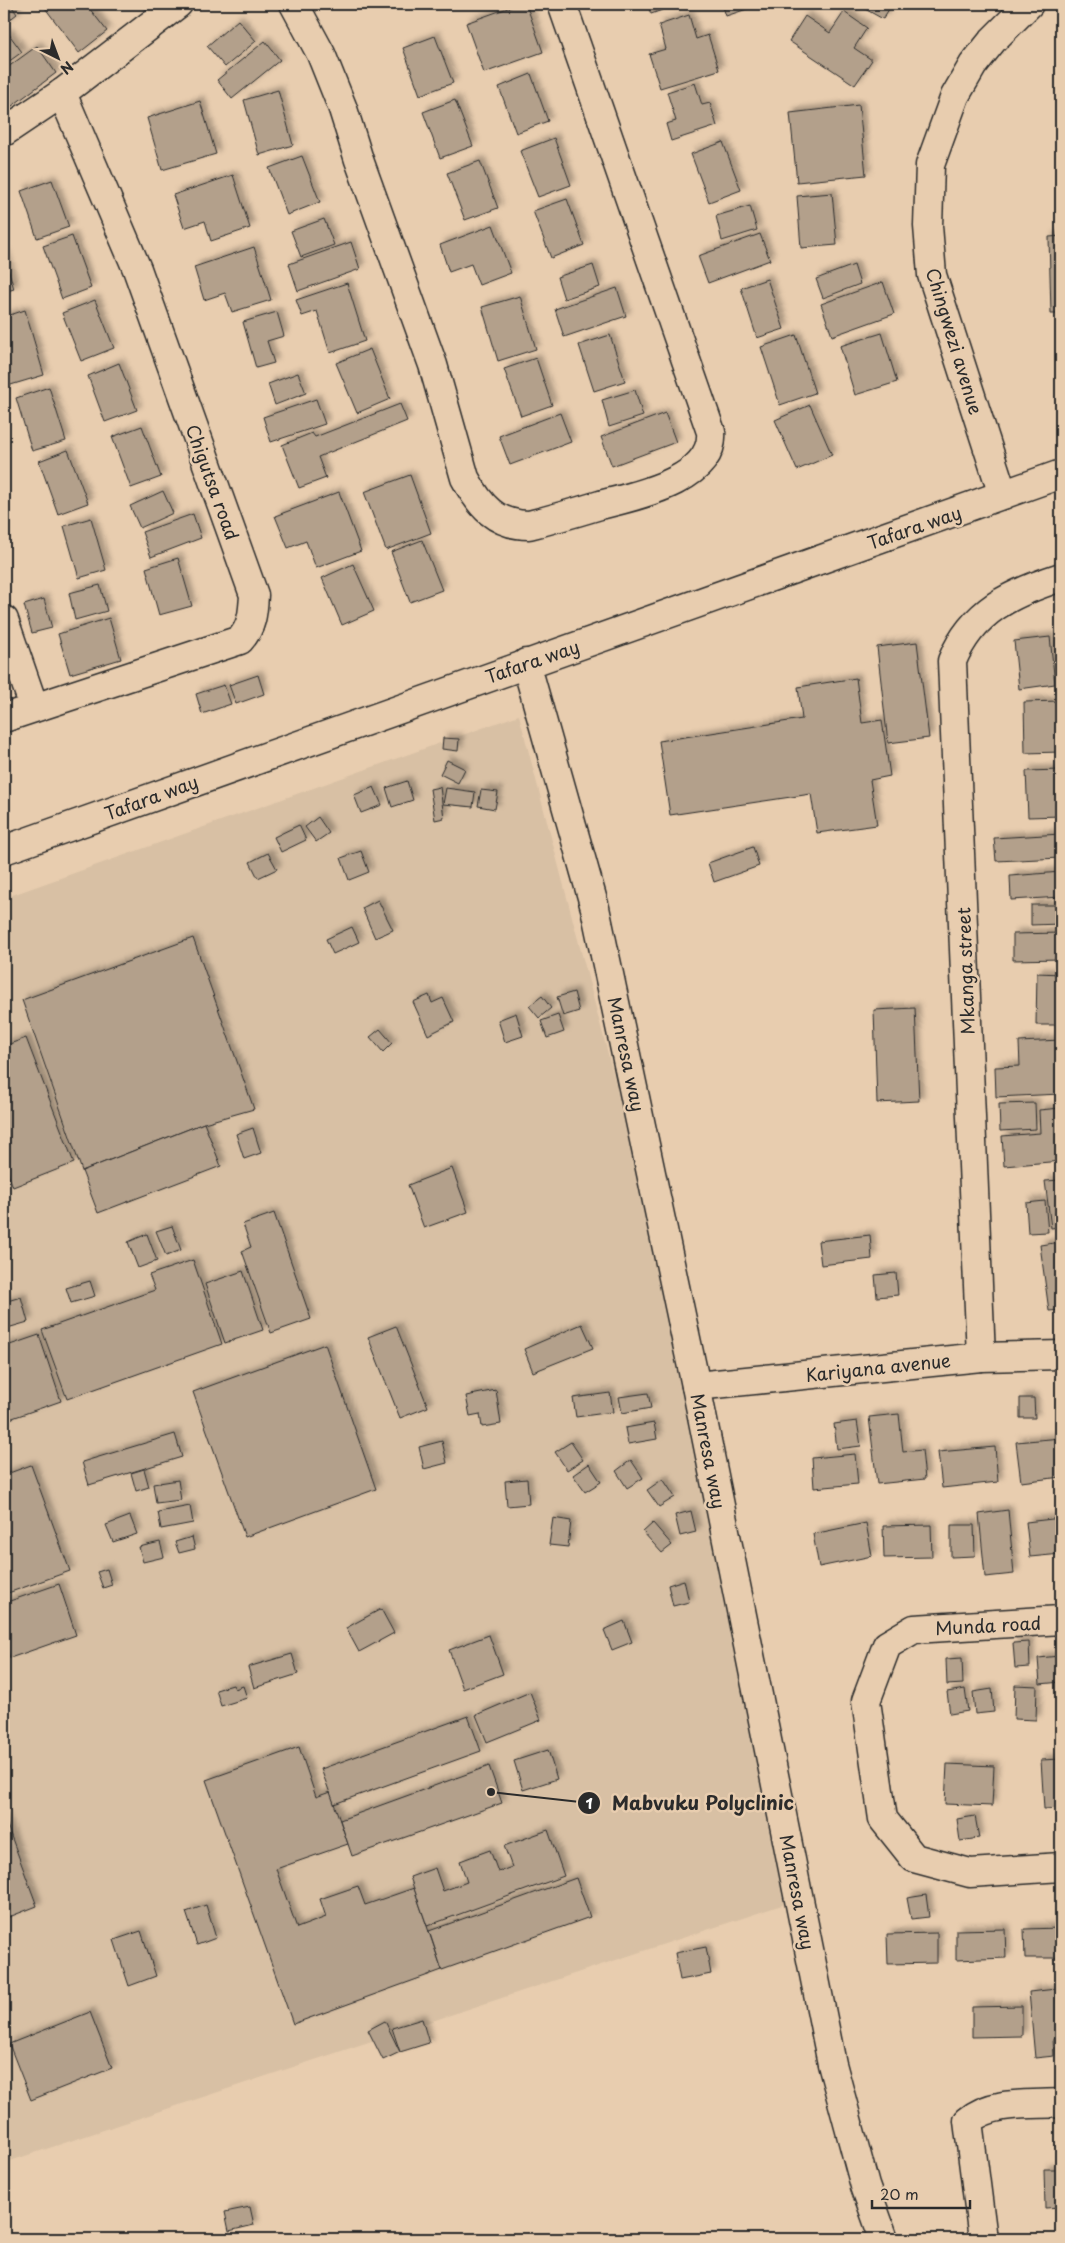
<svg xmlns="http://www.w3.org/2000/svg" width="1065" height="2243" font-family="'Playpen Sans',sans-serif">
<defs>
<filter id="shadow"><feDropShadow dx="4.5" dy="-4.5" stdDeviation="2.5" flood-color="#0004"/></filter>
</defs>
<rect width="100%" height="100%" fill="#e8cdaf"/>
<filter id="ink" filterUnits="userSpaceOnUse"><feTurbulence type="fractalNoise" baseFrequency=".02" numOctaves="2"/><feDisplacementMap in="SourceGraphic" scale="10" xChannelSelector="R" yChannelSelector="G"/><feConvolveMatrix kernelMatrix="1 2 1 2 8 2 1 2 1" color-interpolation-filters="sRGB"/></filter>
<g filter="url(#ink)">
<polygon fill="#d8c0a4" points="519,715 676,1313 806,1897 4,2163 4,898"/>
<g fill="#b3a08b" stroke="#2b2b2b" filter="url(#shadow)">
<polygon points="4,4 10,4 17,14 4,24"/>
<polygon points="42,4 86,4 107,31 79,53"/>
<polygon points="519,4 526,4 543,52 484,73 466,23"/>
<polygon points="647,4 679,4 651,14"/>
<polygon points="722,4 762,4 726,16"/>
<polygon points="856,4 892,4 883,19"/>
<polygon points="844,12 867,28 854,48 872,60 855,85 789,41 805,16 830,33"/>
<polygon points="689,15 696,39 708,35 719,70 660,88 649,54 666,49 659,25"/>
<polygon points="238,20 256,41 225,67 207,46"/>
<polygon points="8,33 22,52 4,65 4,36"/>
<polygon points="435,36 453,83 420,95 403,48"/>
<polygon points="265,41 280,60 232,99 217,80"/>
<polygon points="37,46 56,73 4,112 4,70"/>
<polygon points="531,74 548,121 516,133 499,87"/>
<polygon points="695,83 702,105 710,103 717,126 671,141 666,124 676,121 667,92"/>
<polygon points="278,90 293,145 259,155 244,100"/>
<polygon points="455,100 473,146 440,158 423,112"/>
<polygon points="200,101 216,154 162,170 147,118"/>
<polygon points="859,105 866,175 797,182 790,113"/>
<polygon points="554,138 571,185 538,197 520,151"/>
<polygon points="723,142 741,190 709,202 691,154"/>
<polygon points="302,156 320,202 287,215 269,168"/>
<polygon points="480,161 498,208 465,220 447,173"/>
<polygon points="233,175 250,228 211,241 205,221 184,228 173,195"/>
<polygon points="52,180 69,227 37,238 21,191"/>
<polygon points="832,193 837,245 801,248 797,196"/>
<polygon points="567,199 584,245 551,258 533,211"/>
<polygon points="750,206 757,230 722,241 716,216"/>
<polygon points="324,219 334,245 301,257 291,231"/>
<polygon points="493,225 511,273 479,285 471,264 449,272 440,245"/>
<polygon points="760,234 770,260 708,283 698,256"/>
<polygon points="72,236 91,288 62,299 43,246"/>
<polygon points="1061,236 1061,314 1051,314 1049,237"/>
<polygon points="351,242 360,269 298,291 289,264"/>
<polygon points="254,247 271,300 232,312 225,293 204,300 194,267"/>
<polygon points="4,254 14,289 4,292"/>
<polygon points="593,265 600,287 564,299 557,277"/>
<polygon points="854,265 860,284 823,298 816,279"/>
<polygon points="767,279 784,329 757,338 741,288"/>
<polygon points="883,282 894,314 832,336 821,304"/>
<polygon points="347,283 365,341 330,353 317,311 302,316 296,300"/>
<polygon points="617,288 626,316 564,337 555,309"/>
<polygon points="520,296 536,349 498,361 482,307"/>
<polygon points="95,300 114,348 81,361 62,313"/>
<polygon points="25,310 44,375 4,387 4,317"/>
<polygon points="277,312 284,336 267,341 274,363 256,368 243,322"/>
<polygon points="882,333 897,382 855,395 840,346"/>
<polygon points="610,335 625,381 594,391 579,345"/>
<polygon points="796,335 815,393 780,405 761,347"/>
<polygon points="370,349 390,399 357,413 336,363"/>
<polygon points="536,358 552,405 521,416 504,369"/>
<polygon points="119,363 137,410 105,422 88,376"/>
<polygon points="298,373 306,393 275,405 268,384"/>
<polygon points="49,387 66,441 32,451 16,398"/>
<polygon points="635,390 643,416 609,427 602,400"/>
<polygon points="316,399 325,424 271,442 263,417"/>
<polygon points="400,404 407,421 318,457 326,478 299,488 282,445 312,433 315,437"/>
<polygon points="810,405 832,455 797,470 775,420"/>
<polygon points="560,413 571,442 510,465 499,436"/>
<polygon points="665,413 676,442 612,466 601,437"/>
<polygon points="142,426 161,477 131,488 112,437"/>
<polygon points="68,450 88,503 58,514 39,461"/>
<polygon points="410,475 431,533 386,550 364,492"/>
<polygon points="163,491 173,513 140,528 130,506"/>
<polygon points="339,492 361,551 316,568 306,541 288,548 275,516"/>
<polygon points="193,514 201,538 151,557 142,532"/>
<polygon points="91,518 106,570 79,578 64,526"/>
<polygon points="422,540 442,590 410,602 391,552"/>
<polygon points="178,558 192,606 159,615 146,568"/>
<polygon points="353,564 374,611 342,625 322,578"/>
<polygon points="100,585 107,611 75,620 69,593"/>
<polygon points="44,599 52,628 32,633 24,605"/>
<polygon points="109,618 121,659 70,674 58,634"/>
<polygon points="1050,637 1055,684 1019,689 1014,641"/>
<polygon points="917,642 929,738 888,743 877,647"/>
<polygon points="258,675 264,694 236,704 229,685"/>
<polygon points="856,678 862,723 882,720 890,776 870,780 877,825 817,833 811,794 670,815 659,741 802,719 798,687"/>
<polygon points="224,685 231,704 202,714 196,694"/>
<polygon points="1059,701 1061,752 1025,753 1024,702"/>
<polygon points="443,738 459,739 458,751 442,749"/>
<polygon points="447,760 465,769 458,783 440,774"/>
<polygon points="1061,770 1061,816 1028,817 1026,771"/>
<polygon points="407,781 413,800 392,807 386,788"/>
<polygon points="374,787 382,805 361,813 354,795"/>
<polygon points="440,787 444,818 435,820 430,789"/>
<polygon points="446,788 475,792 473,807 443,804"/>
<polygon points="481,790 498,792 495,809 478,806"/>
<polygon points="318,817 329,833 316,842 305,827"/>
<polygon points="299,825 306,840 281,852 274,837"/>
<polygon points="1061,834 1061,858 996,861 994,838"/>
<polygon points="753,847 759,866 714,882 708,863"/>
<polygon points="361,851 369,872 349,880 341,858"/>
<polygon points="268,853 277,869 258,878 250,862"/>
<polygon points="1061,872 1061,897 1011,900 1010,876"/>
<polygon points="378,900 393,930 375,938 362,908"/>
<polygon points="1031,905 1061,905 1061,924 1031,925"/>
<polygon points="352,927 359,942 333,954 326,939"/>
<polygon points="1061,933 1061,959 1013,960 1013,934"/>
<polygon points="193,938 254,1109 204,1123 82,1171 22,1000"/>
<polygon points="1037,973 1061,974 1061,1025 1036,1025"/>
<polygon points="574,992 579,1011 563,1016 557,997"/>
<polygon points="429,995 432,1003 443,998 454,1022 428,1035 413,1002"/>
<polygon points="542,996 551,1008 539,1018 529,1006"/>
<polygon points="915,1008 919,1101 877,1103 874,1010"/>
<polygon points="516,1013 523,1036 505,1042 498,1020"/>
<polygon points="558,1015 564,1032 547,1038 541,1021"/>
<polygon points="380,1029 392,1043 383,1052 370,1037"/>
<polygon points="26,1038 74,1163 13,1187 4,1163 4,1046"/>
<polygon points="1061,1040 1061,1094 996,1097 995,1067 1020,1066 1019,1042"/>
<polygon points="1035,1103 1036,1129 1000,1131 999,1104"/>
<polygon points="1061,1108 1061,1161 1004,1166 1002,1136 1040,1133 1039,1110"/>
<polygon points="204,1123 221,1166 98,1213 82,1171"/>
<polygon points="253,1128 261,1153 244,1159 236,1134"/>
<polygon points="452,1168 468,1212 424,1228 408,1185"/>
<polygon points="1061,1180 1061,1227 1051,1228 1045,1181"/>
<polygon points="1045,1201 1048,1232 1028,1233 1026,1203"/>
<polygon points="274,1213 311,1319 271,1333 242,1251 251,1247 243,1224"/>
<polygon points="172,1226 181,1250 166,1256 156,1231"/>
<polygon points="147,1234 157,1261 138,1268 128,1242"/>
<polygon points="870,1235 872,1259 821,1265 818,1241"/>
<polygon points="1061,1242 1061,1310 1049,1311 1040,1245"/>
<polygon points="193,1260 222,1344 67,1399 42,1330 155,1290 149,1275"/>
<polygon points="243,1271 263,1330 225,1343 205,1284"/>
<polygon points="896,1273 898,1295 877,1297 875,1275"/>
<polygon points="90,1281 95,1296 71,1303 66,1288"/>
<polygon points="21,1297 28,1322 4,1329 4,1302"/>
<polygon points="582,1324 593,1348 533,1372 524,1349"/>
<polygon points="396,1326 428,1407 400,1418 368,1337"/>
<polygon points="39,1335 61,1401 4,1421 4,1347"/>
<polygon points="325,1344 376,1489 245,1537 193,1392"/>
<polygon points="496,1390 501,1424 482,1427 480,1414 470,1416 466,1396"/>
<polygon points="610,1393 613,1412 576,1417 573,1398"/>
<polygon points="648,1393 651,1408 622,1413 619,1397"/>
<polygon points="1020,1398 1034,1398 1035,1418 1020,1418"/>
<polygon points="899,1414 903,1452 922,1450 925,1479 877,1484 869,1417"/>
<polygon points="857,1421 861,1446 837,1449 834,1424"/>
<polygon points="654,1423 657,1439 628,1444 625,1428"/>
<polygon points="175,1434 182,1457 89,1485 82,1462"/>
<polygon points="1061,1438 1061,1477 1021,1482 1016,1442"/>
<polygon points="442,1441 447,1463 424,1469 419,1447"/>
<polygon points="571,1442 583,1460 567,1470 555,1452"/>
<polygon points="995,1447 998,1482 942,1488 938,1452"/>
<polygon points="855,1454 858,1484 814,1488 812,1458"/>
<polygon points="631,1460 643,1478 627,1488 616,1471"/>
<polygon points="589,1464 601,1482 585,1492 573,1475"/>
<polygon points="31,1465 70,1571 5,1594 4,1475"/>
<polygon points="144,1469 149,1487 136,1491 131,1473"/>
<polygon points="527,1479 529,1504 507,1506 505,1481"/>
<polygon points="663,1479 675,1497 659,1507 647,1490"/>
<polygon points="178,1480 181,1500 156,1503 153,1484"/>
<polygon points="190,1506 193,1523 161,1529 158,1512"/>
<polygon points="1008,1510 1014,1574 985,1577 979,1514"/>
<polygon points="691,1511 696,1532 680,1536 675,1515"/>
<polygon points="130,1516 137,1534 113,1542 106,1525"/>
<polygon points="553,1518 571,1521 568,1547 549,1545"/>
<polygon points="1061,1518 1061,1554 1030,1557 1026,1522"/>
<polygon points="653,1523 672,1545 662,1553 643,1532"/>
<polygon points="866,1523 872,1556 819,1567 813,1534"/>
<polygon points="931,1525 932,1557 884,1558 883,1526"/>
<polygon points="951,1525 974,1525 975,1556 951,1557"/>
<polygon points="192,1537 195,1549 179,1553 175,1542"/>
<polygon points="160,1542 164,1557 143,1562 139,1547"/>
<polygon points="107,1569 112,1585 103,1588 97,1572"/>
<polygon points="684,1580 689,1602 673,1606 668,1585"/>
<polygon points="59,1584 76,1635 10,1658 4,1639 4,1603"/>
<polygon points="381,1609 394,1633 359,1652 346,1628"/>
<polygon points="624,1621 632,1642 612,1650 604,1630"/>
<polygon points="489,1635 503,1674 463,1689 449,1650"/>
<polygon points="1029,1642 1030,1667 1015,1668 1013,1643"/>
<polygon points="292,1654 298,1674 254,1688 248,1667"/>
<polygon points="1060,1656 1061,1682 1040,1684 1038,1658"/>
<polygon points="962,1658 963,1684 947,1685 946,1659"/>
<polygon points="233,1685 235,1689 243,1686 247,1698 221,1706 216,1690"/>
<polygon points="1015,1685 1037,1686 1036,1720 1014,1719"/>
<polygon points="965,1689 968,1711 950,1714 947,1692"/>
<polygon points="992,1689 994,1712 975,1714 973,1692"/>
<polygon points="530,1692 541,1720 487,1742 476,1715"/>
<polygon points="468,1716 481,1751 334,1804 321,1769"/>
<polygon points="299,1747 316,1797 330,1792 348,1844 276,1869 297,1928 326,1917 320,1899 358,1886 365,1905 414,1888 442,1970 293,2024 206,1780"/>
<polygon points="548,1750 557,1779 523,1790 514,1761"/>
<polygon points="1061,1759 1061,1808 1044,1809 1041,1760"/>
<polygon points="947,1764 994,1766 992,1806 945,1804"/>
<polygon points="489,1766 502,1803 352,1856 340,1820"/>
<polygon points="975,1816 979,1838 960,1841 957,1819"/>
<polygon points="4,1817 37,1906 4,1919"/>
<polygon points="548,1830 564,1876 427,1926 410,1877 435,1868 443,1891 467,1882 460,1861 490,1850 498,1872 512,1867 504,1846"/>
<polygon points="576,1878 590,1917 442,1970 429,1931"/>
<polygon points="926,1895 929,1917 911,1919 907,1898"/>
<polygon points="206,1905 216,1938 197,1945 186,1912"/>
<polygon points="1061,1928 1061,1958 1025,1958 1024,1929"/>
<polygon points="1005,1929 1006,1958 956,1960 956,1930"/>
<polygon points="141,1931 156,1976 129,1986 114,1940"/>
<polygon points="937,1933 937,1963 888,1964 887,1934"/>
<polygon points="706,1947 711,1974 680,1980 675,1953"/>
<polygon points="1056,1989 1057,2003 1061,2003 1061,2037 1053,2038 1054,2056 1035,2058 1029,1992"/>
<polygon points="1022,2006 1022,2036 972,2037 972,2007"/>
<polygon points="90,2012 112,2068 31,2100 9,2044"/>
<polygon points="422,2019 429,2043 400,2052 392,2028"/>
<polygon points="385,2021 400,2052 383,2060 368,2030"/>
<polygon points="1044,2169 1061,2169 1061,2207 1045,2208"/>
<polygon points="250,2207 254,2225 229,2231 225,2212"/>
</g>
<g fill="none" stroke-linecap="round" stroke-linejoin="round">
<g stroke="#2b2b2b" stroke-width="31">
<g id="minor">
<path d="M294,4L321,54L343,109L359,160L433,365L465,478C480,506 496,525 529,525C553,519 577,512 600,505C635,496 715,480 711,432L562,4"/>
<polyline points="4,132 62,93 178,4"/>
<polyline points="1003,495 932,275 928,226 930,165 955,96 973,65 993,40 1029,4"/>
<polyline points="4,620 34,707"/>
<polyline points="526,663 595,908 696,1386 832,2064 865,2186 884,2239"/>
<path d="M4,718L240,640C252,627 253,613 254,595L137,269L62,93"/>
<polyline points="4,850 1061,474"/>
<path d="M981,1357L952,661C973,610 1012,593 1061,577"/>
<polyline points="696,1386 981,1357 1061,1355"/>
<polyline points="1061,1620 914,1629 887,1645 866,1701 883,1819 914,1858 970,1873 1061,1867"/>
<path d="M983,2239L968,2121C992,2100 1032,2105 1061,2103"/>
</g>
</g>
<use href="#minor" stroke="#e8cdaf" stroke-width="28"/>
</g>
</g>
<g text-anchor="middle" dominant-baseline="central" stroke-width="5" stroke-linejoin="round" paint-order="stroke">
<g font-size="18" fill="#2b2b2b" stroke="#e8cdaf">
<text transform="translate(955 341) rotate(73)">Chingwezi avenue</text>
<text transform="translate(213 482) rotate(70)">Chigutsa road</text>
<text transform="translate(914 527) rotate(-19)">Tafara way</text>
<text transform="translate(532 661) rotate(-19)">Tafara way</text>
<text transform="translate(151 797) rotate(-20)">Tafara way</text>
<text transform="translate(965 971) rotate(-92)">Mkanga street</text>
<text transform="translate(627 1054) rotate(78)">Manresa way</text>
<text transform="translate(878 1367) rotate(-6)">Kariyana avenue</text>
<text transform="translate(709 1451) rotate(79)">Manresa way</text>
<text transform="translate(988 1625) rotate(-3)">Munda road</text>
<text transform="translate(798 1892) rotate(79)">Manresa way</text>
</g>
</g>
<path fill="none" stroke="#2b2b2b" stroke-width="2" d="M491 1792L589 1803"/>
<g fill="#2b2b2b" stroke="#e8cdaf" stroke-width="2">
<circle cx="491" cy="1792" r="5"/>
<circle cx="589" cy="1803" r="12"/>
</g>
<g font-size="15" text-anchor="middle" font-weight="bold" fill="#fff">
<text x="589" y="1809">1</text>
</g>
<g font-size="19" text-anchor="middle" font-weight="bold" fill="#2b2b2b" stroke="#e8cdaf" stroke-width="5" stroke-linejoin="round" paint-order="stroke">
<text x="703" y="1810">Mabvuku Polyclinic</text>
</g>
<rect width="1065" height="2243" fill="none" stroke="#e8cdaf" stroke-width="20"/>
<rect x="10" y="10" width="1045" height="2223" fill="none" stroke="#2b2b2b" stroke-width="2" filter="url(#ink)"/>
<g transform="translate(58 58) rotate(138)" stroke="#e8cdaf" stroke-width="4" paint-order="stroke">
<path d="M0-4L9 19L0 12L-9 19Z" fill="#2b2b2b"/>
<text y="-8" font-size="14" font-weight="bold" text-anchor="middle" fill="#2b2b2b">N</text>
</g>
<path d="M872 2200v8h98v-8" fill="none" stroke="#2b2b2b" stroke-width="2.5"/>
<text x="880" y="2200" font-size="15" fill="#2b2b2b" stroke="#e8cdaf" stroke-width="4" paint-order="stroke">20 m</text>
</svg>
